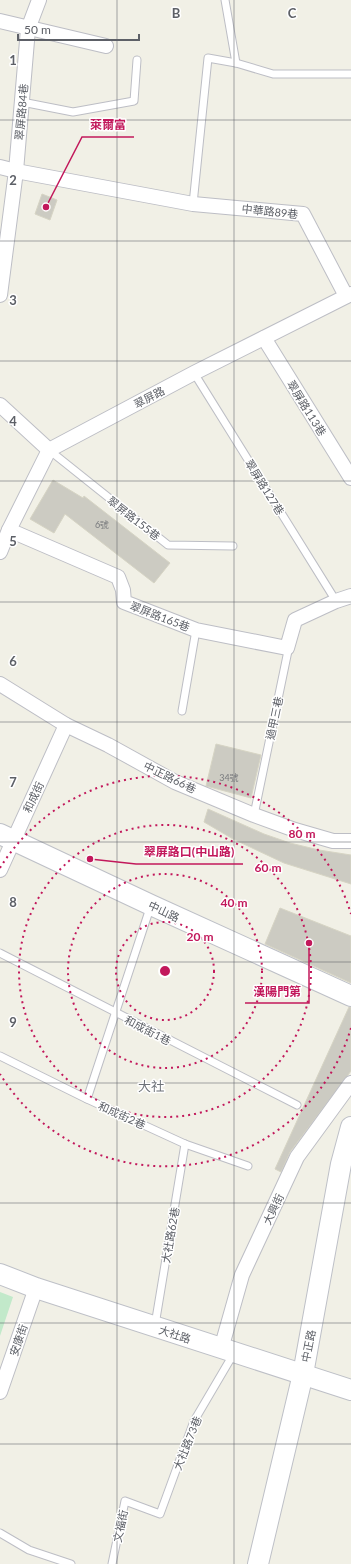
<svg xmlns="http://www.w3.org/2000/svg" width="351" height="1564" font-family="Lato,'Noto Sans TC',sans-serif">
<rect width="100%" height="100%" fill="#f1f0e6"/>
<polygon fill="#c2e9ca" points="0,1292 13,1297 0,1336"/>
<g fill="#cccbc2" stroke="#d6d4c4">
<polygon points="42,194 57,200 50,220 35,214"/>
<polygon points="53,480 83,498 84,496 170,563 154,583 65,514 54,533 30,519"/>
<polygon points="216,744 261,755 251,798 206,786"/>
<polygon points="208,809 264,834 290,843 319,850 351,855 351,884 284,863 233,839 204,822"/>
<polygon points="280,908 351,936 351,983 265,944"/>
<polygon points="349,1007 351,1007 351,1071 290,1152 281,1172 275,1169"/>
</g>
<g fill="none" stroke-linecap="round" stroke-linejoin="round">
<g stroke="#bdbec5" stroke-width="9">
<g id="lane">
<polyline points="225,0 236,63"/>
<polyline points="22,102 73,112 134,101 137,60"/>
<polyline points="193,204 208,58 236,63 273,74 351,74"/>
<polyline points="194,373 336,601"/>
<polyline points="49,450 168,545 233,546"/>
<polyline points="182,711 196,630"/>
<polyline points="254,815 289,646"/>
<polyline points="0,953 297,1105"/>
<polyline points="0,1056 87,1099 185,1144 248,1166"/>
<polyline points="87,1099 151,905"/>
<polyline points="155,1325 185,1144"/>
<polyline points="0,1533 29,1550 71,1564"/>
<polyline points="112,1564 125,1501 160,1514 194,1421 234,1353"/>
</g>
</g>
<g stroke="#bdbec5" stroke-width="16">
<g id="street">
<polyline points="0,21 106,46"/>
<polyline points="0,167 16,171 193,204 303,214 346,296"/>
<polyline points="0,295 16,171 28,29 39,0"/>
<polyline points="264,338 351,478"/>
<polyline points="0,405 49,450"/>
<polyline points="9,530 118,577 123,590 124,602 196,630 287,648 295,620 336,601 351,596"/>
<polyline points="0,552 9,530 49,450 194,373 351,294"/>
<polyline points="0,684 66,725 108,745 175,782 254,815 295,830 333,841 351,841"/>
<polyline points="0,870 66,725"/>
<polyline points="221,1349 242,1275 297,1157 351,1083"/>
<polyline points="0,1392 36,1288"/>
</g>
</g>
<g stroke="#bec0c7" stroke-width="22">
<g id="secondary">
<polyline points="0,834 151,905 351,996"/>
<polyline points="0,1274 36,1288 351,1390"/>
<polyline points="258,1564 303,1374 341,1164 351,1127"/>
</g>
</g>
<use href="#lane" stroke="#fff" stroke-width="7"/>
<use href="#street" stroke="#fff" stroke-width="14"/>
<use href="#secondary" stroke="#fff" stroke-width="20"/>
</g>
<path fill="none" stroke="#5d6067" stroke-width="1" stroke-opacity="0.55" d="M117,0V1564M234,0V1564M0,120H351M0,241H351M0,361H351M0,481H351M0,602H351M0,722H351M0,842H351M0,962H351M0,1083H351M0,1203H351M0,1323H351M0,1444H351"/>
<g fill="none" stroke="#c2185b" stroke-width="2" stroke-dasharray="2 4">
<circle cx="165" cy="971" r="49"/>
<circle cx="165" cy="971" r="97"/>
<circle cx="165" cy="971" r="146"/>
<path d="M351 1028A194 194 0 0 1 0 1074M0 868A194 194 0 0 1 351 914"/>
</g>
<g text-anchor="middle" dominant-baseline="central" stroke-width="3" stroke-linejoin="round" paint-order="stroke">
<g font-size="9" fill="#797b7e">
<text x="102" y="524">6號</text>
<text x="229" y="777">34號</text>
</g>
<g font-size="11" fill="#5d6067" stroke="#fff">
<text transform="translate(21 112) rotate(-85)">翠屏路84巷</text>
<text transform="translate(270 211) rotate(6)">中華路89巷</text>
<text transform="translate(149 397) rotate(-28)">翠屏路</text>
<text transform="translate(307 408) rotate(58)">翠屏路113巷</text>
<text transform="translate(265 487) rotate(58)">翠屏路127巷</text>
<text transform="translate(134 518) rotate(38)">翠屏路155巷</text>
<text transform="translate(160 616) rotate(21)">翠屏路165巷</text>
<text transform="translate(274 718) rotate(-78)">過甲三巷</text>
<text transform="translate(170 777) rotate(26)">中正路66巷</text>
<text transform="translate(33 797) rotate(-65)">和成街</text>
<text transform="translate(164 911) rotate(25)">中山路</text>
<text transform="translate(148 1030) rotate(27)">和成街1巷</text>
<text transform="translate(122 1115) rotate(24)">和成街2巷</text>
<text transform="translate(273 1209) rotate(-65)">大興街</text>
<text transform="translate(170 1235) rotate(-80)">大社路62巷</text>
<text transform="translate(175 1334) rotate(18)">大社路</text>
<text transform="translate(18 1340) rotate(-71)">安康街</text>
<text transform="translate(308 1346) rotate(-79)">中正路</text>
<text transform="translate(187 1443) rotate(-68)">大社路73巷</text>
<text transform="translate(120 1526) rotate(-78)">文福街</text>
</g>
<g font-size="13" fill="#6e7279" stroke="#fff">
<text x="151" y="1086">大社</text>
</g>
</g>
<g font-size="13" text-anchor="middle" font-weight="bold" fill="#5d6067" stroke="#fff" stroke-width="3" stroke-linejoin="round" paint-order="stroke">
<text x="176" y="18">B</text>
<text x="292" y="18">C</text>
<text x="13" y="65">1</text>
<text x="13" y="185">2</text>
<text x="13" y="305">3</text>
<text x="13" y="426">4</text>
<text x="13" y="546">5</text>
<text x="13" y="666">6</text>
<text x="13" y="787">7</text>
<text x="13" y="907">8</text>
<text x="13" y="1027">9</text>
</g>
<circle cx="165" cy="971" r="6" fill="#c2185b" stroke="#fff" stroke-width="2"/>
<g font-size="12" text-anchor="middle" font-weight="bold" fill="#c2185b" stroke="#fff" stroke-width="3" stroke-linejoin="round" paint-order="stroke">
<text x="302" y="838">80 m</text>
<text x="268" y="872">60 m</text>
<text x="234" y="907">40 m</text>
<text x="200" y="941">20 m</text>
</g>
<path fill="none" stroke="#c2185b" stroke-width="1.5" d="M46 207L82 137H134M90 859L136 864H243M309 943L309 1003H245"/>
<g fill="#c2185b" stroke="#fff" stroke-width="1.5">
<circle cx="46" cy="207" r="4"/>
<circle cx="90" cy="859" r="4"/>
<circle cx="309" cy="943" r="4"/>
</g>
<g font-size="12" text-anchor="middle" font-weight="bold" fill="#c2185b" stroke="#fff" stroke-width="3" stroke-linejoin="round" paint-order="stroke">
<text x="108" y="129">萊爾富</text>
<text x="189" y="856">翠屏路口(中山路)</text>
<text x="277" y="996">漢陽門第</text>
</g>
<path d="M18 34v6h121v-6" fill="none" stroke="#5d6067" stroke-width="2"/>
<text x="24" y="34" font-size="12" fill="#5d6067" stroke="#ffffff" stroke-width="3" paint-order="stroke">50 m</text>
</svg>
